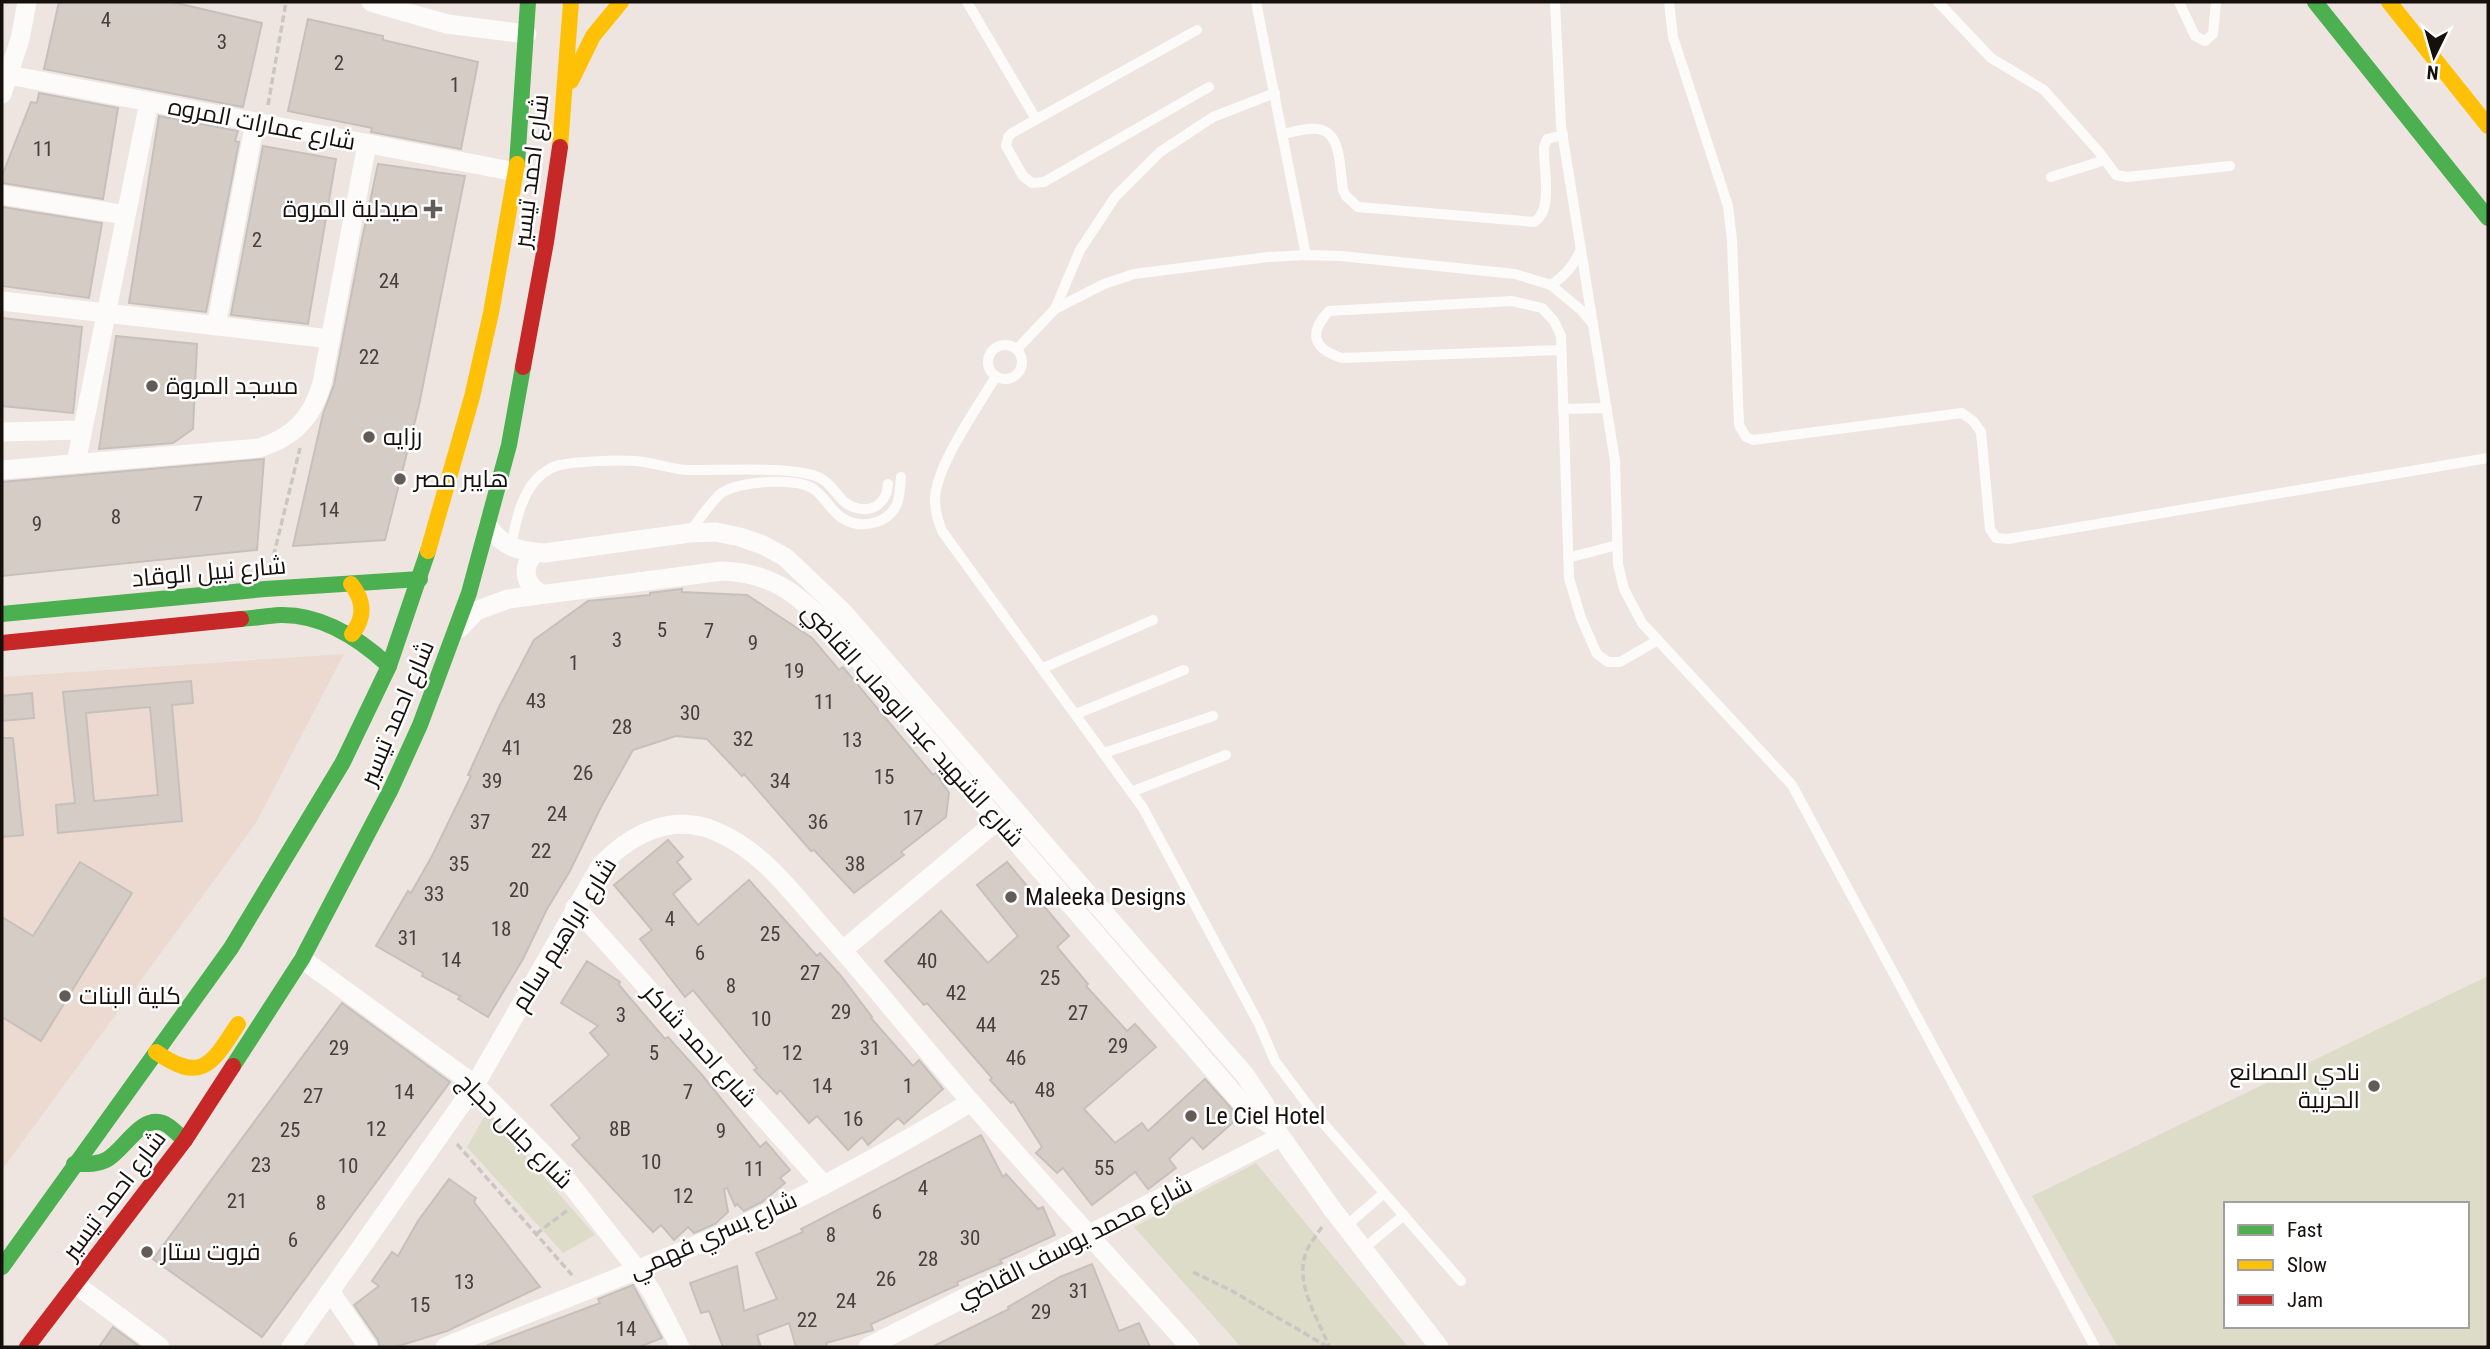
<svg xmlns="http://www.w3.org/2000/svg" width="2490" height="1349" font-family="'Roboto Condensed',Cairo,sans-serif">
<rect width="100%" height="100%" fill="#eee5e0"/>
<polygon fill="#ecdad1" points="344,654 256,823 2,1170 2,677"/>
<g fill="#dddcc8" fill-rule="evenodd">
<path d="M2488,976V1347H2118L2032,1196ZM2226,1204H2467V1326H2226Z"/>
<polygon points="487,1112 595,1235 563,1253 467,1147"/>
<polygon points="1256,1163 1408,1347 1241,1347 1134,1227"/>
</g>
<g fill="#d6ccc6" stroke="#c6c0bc" stroke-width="2" fill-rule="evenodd">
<polygon points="59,2 172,2 262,23 243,107 44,69"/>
<polygon points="308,19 383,36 383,40 478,62 461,149 371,132 372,128 288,111"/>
<polygon points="39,93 118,108 103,199 2,183 2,176 31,102 37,103"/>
<polygon points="159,116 238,131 235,141 239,142 206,312 129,303"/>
<polygon points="263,146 336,159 308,324 231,315"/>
<polygon points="378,164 465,176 419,405 385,540 293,546 323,414 334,385 361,244"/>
<polygon points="2,207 102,223 89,298 2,286"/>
<polygon points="2,318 82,327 73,413 2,406"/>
<polygon points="116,336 197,344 193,429 173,443 99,449"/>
<polygon points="264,459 257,550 2,576 2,482"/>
<polygon points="682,589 682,592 747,595 812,638 839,670 843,667 933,775 936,773 949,793 946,817 901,852 904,855 854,893 814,850 811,851 744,774 742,776 707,739 676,736 633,750 601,807 570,871 547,909 523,959 488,1017 458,999 460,996 422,976 423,973 376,946 408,891 411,893 432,856 471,776 468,775 499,707 534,640 588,601 650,595 650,593"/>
<path d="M191,681L193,703L172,705L182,821L58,833L56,805L75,803L63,692ZM150,707L158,795L94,801L86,713Z"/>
<polygon points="32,693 34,718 2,721 2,696"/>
<polygon points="2,738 13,738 23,835 2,837"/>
<polygon points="668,840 683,857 677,862 691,879 673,894 698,925 749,880 817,956 820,953 841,976 872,1017 871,1018 913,1066 919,1060 943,1089 904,1124 898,1118 868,1145 862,1137 848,1150 817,1116 809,1123 780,1090 777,1094 754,1070 757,1068 693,990 685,997 640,939 652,930 614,885"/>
<polygon points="80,862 132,893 41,1041 2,1017 2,917 33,936"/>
<polygon points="1007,862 1069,936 1057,947 1088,984 1086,986 1127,1031 1135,1024 1156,1047 1084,1109 1115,1143 1142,1123 1148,1131 1205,1079 1239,1117 1203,1149 1192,1137 1169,1159 1176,1168 1148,1189 1135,1172 1092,1205 1063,1168 1057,1173 1036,1153 1042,1147 1013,1101 1011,1103 990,1080 992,1078 927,1003 924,1005 885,961 941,911 988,963 1018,936 977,885"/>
<polygon points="587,961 620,982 619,985 665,1039 668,1037 702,1075 760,1147 766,1142 790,1170 780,1178 785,1183 762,1202 744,1211 737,1204 735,1206 727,1188 724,1189 728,1212 715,1224 694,1233 688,1227 674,1240 661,1225 653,1232 572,1145 580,1138 551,1105 609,1055 590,1033 598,1026 561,1003"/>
<polygon points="342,1003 450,1082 262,1337 153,1259"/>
<polygon points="981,1135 1003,1177 1006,1174 1038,1209 1043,1207 1055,1235 1000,1260 1002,1263 957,1282 958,1285 871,1324 873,1330 826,1343 827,1347 796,1347 789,1323 757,1335 761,1347 723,1347 709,1311 701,1313 690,1283 737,1266 744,1311 777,1299 756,1253 803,1232 801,1229"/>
<polygon points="449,1179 476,1198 474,1202 540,1287 447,1331 395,1347 380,1347 378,1340 354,1305 379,1286 372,1281 392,1252 398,1256 418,1221"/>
<polygon points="1092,1264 1119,1331 1139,1323 1150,1347 932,1347 1009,1309 1008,1307 1060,1277"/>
<polygon points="633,1285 662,1338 639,1347 488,1347 488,1345 600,1303 598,1299"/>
<polygon points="113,1327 140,1347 99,1347"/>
</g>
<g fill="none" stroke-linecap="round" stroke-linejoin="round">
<g stroke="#c9c6c4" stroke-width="3.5" stroke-dasharray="7 3.5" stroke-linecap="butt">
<polyline points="268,105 286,2"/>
<polyline points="271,566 300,448"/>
<polyline points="457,1144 572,1275"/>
<path d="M1322,1227C1317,1234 1311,1242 1307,1250C1293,1281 1318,1319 1329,1346"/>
<polyline points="536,1234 568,1210"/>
<polyline points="1193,1272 1232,1291 1328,1347"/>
</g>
<g stroke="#fcfbfa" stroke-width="10">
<polyline points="967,2 1036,119"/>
<polyline points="1256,2 1306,255"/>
<polyline points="1555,2 1561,126 1615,461 1618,564 1624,589 1642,623 1792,785 2095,1347"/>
<polyline points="1669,2 1673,37 1728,206 1732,240 1739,425 1746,437 1753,440 1962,413 1973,421 1981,432 1990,529 1996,538 2008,539 2488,458"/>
<polyline points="1938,2 1991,58 2044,90 2100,153 2116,175 2127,177 2230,166"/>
<polyline points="2179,2 2195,36 2205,41 2213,34 2216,2"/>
<polyline points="1197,30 1012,133 1008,137 1006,146 1023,176 1032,183 1044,182 1209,87"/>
<path d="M1283,134C1294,132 1312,126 1322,130C1342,136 1340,173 1343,190L1346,196L1358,207L1534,222C1554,210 1543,169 1544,147L1547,139L1563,135"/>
<polyline points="2051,177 2105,160"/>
<path d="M1551,285C1566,275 1574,265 1581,249"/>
<polyline points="1055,309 1080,250 1115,197 1160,152 1213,117 1275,93"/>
<circle cx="1005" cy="362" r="17"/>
<polyline points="1017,349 1055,309 1104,284 1134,274 1268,257 1306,255 1341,256 1515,274 1551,285 1581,310 1593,324"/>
<path d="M1561,350L1342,358C1313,349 1308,333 1329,311L1512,301L1542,308L1554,321L1561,336L1569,578L1581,618L1597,654L1608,662H1620L1658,640"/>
<path d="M996,376C978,407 936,465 935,499C935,510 938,521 942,531L1143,808L1259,1024L1275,1061L1310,1108L1461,1281"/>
<polyline points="1563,409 1607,408"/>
<path d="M689,533C698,521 708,506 719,495C734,481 794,477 812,488C824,495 830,510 842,518C860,530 888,524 897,504C900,496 900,485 901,477"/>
<path d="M511,547C515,524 522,490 541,475C546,471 554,466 560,465C578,461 616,460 635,461C652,462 670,469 687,470C720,471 793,465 820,478C835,485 839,504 856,508C875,513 887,501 888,484"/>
<polyline points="1568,558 1617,545"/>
<polyline points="1043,668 1153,620"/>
<polyline points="1076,714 1184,670"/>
<polyline points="1104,753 1213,716"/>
<polyline points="1131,792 1226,755"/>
<polyline points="1345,1227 1384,1193"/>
<polyline points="1362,1250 1404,1215"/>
</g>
<g stroke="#fcfbfa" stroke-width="19">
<polyline points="371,2 447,24 527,34"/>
<polyline points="9,75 516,172"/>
<polyline points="2,94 20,39 27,2"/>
<polyline points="2,195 126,215"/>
<polyline points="2,301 330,339"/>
<polyline points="216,326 255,122"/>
<polyline points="2,432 82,430"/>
<polyline points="76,463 149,102"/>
<path d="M2,470L259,448C294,437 312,418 322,383L367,144"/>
<path d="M488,526C503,547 520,552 545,553L689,533L716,532L740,537L763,545L785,557L843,612L1245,1075L1265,1105L1274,1127L1333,1210L1439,1347"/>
<path d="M535,553C521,567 524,584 541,594"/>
<path d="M460,628L476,611L508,599L722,571C771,573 793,591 827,623L1241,1102L1252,1113L1274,1127"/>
<polyline points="575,907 824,1185"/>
<polyline points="843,950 998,820"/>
<polyline points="302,959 475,1085 517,1127 560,1171 636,1268 653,1294 680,1347"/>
<polyline points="75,1284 160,1347"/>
<polyline points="330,1291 368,1347"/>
<path d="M291,1347L475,1085L601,865C631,834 671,813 715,831C763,851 790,891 824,929C874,985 921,1045 971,1102C1043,1185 1117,1266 1190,1347"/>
<path d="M445,1347C540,1308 637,1272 731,1230C814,1193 893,1149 971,1102"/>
<polyline points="868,1347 1280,1137"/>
</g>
<g stroke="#4caf50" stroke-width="16">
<polyline points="2315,2 2488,218"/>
<polyline points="517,164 528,2"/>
<polyline points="2,614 265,589 420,579"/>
<path d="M241,619C254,618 267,616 280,615C322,614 360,639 389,666"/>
<polyline points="233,1066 302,959 391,789 420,725 469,593 509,445 523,367"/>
<path d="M74,1164C85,1164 96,1165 106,1160C124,1151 140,1115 163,1123C171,1126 178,1135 185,1140"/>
<polyline points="2,1267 231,948 343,762 389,666 428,551"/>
</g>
<g stroke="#ffc107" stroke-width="16">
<polyline points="2389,2 2488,126"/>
<polyline points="571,81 593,36 621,2"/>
<polyline points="560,147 571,2"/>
<polyline points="428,551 472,397 491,313 517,164"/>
<path d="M351,584C364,600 366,617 352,634"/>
<path d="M156,1052C202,1084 212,1064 238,1024"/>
</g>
<g stroke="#c62828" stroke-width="16">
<polyline points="523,367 546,242 560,147"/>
<polyline points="2,643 241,619"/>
<polyline points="27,1347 185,1140 233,1066"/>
</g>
</g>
<g fill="#625b57" stroke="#fff" stroke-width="2.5">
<path d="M429.5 198.5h7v7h7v7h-7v7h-7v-7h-7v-7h7z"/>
<circle cx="152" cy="386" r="7"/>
<circle cx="369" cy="437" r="7"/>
<circle cx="400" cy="479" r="7"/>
<circle cx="1011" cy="897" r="7"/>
<circle cx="65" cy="996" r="7"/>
<circle cx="2374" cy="1086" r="7"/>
<circle cx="1191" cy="1116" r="7"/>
<circle cx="147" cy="1252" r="7"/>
</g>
<g text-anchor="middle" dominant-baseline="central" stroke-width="5" stroke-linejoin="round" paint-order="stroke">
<g font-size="21" fill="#47403c">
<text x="106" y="20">4</text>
<text x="222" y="42">3</text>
<text x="339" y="63">2</text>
<text x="455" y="85">1</text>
<text x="43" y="149">11</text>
<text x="257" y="240">2</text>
<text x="389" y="281">24</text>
<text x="369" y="357">22</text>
<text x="198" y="504">7</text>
<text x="329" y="510">14</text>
<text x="116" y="517">8</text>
<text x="37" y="524">9</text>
<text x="662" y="630">5</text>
<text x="709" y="631">7</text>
<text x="617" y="640">3</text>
<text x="753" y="643">9</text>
<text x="574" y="663">1</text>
<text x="794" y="671">19</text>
<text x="536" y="701">43</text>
<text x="824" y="702">11</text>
<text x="690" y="713">30</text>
<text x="622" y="727">28</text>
<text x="743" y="739">32</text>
<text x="852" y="740">13</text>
<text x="512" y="748">41</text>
<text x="583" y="773">26</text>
<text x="884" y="777">15</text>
<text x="492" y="781">39</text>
<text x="780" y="781">34</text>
<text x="557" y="814">24</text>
<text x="913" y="818">17</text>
<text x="480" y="822">37</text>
<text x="818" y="822">36</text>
<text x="541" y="851">22</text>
<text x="459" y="864">35</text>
<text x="855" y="864">38</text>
<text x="519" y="890">20</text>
<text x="434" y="894">33</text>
<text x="670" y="919">4</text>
<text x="501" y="929">18</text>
<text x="770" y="934">25</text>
<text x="408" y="938">31</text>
<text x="700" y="953">6</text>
<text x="451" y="960">14</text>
<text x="927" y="961">40</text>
<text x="810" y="973">27</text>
<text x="1050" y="978">25</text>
<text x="731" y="986">8</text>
<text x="956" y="993">42</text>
<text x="841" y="1012">29</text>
<text x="1078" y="1013">27</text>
<text x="621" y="1015">3</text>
<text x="761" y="1019">10</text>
<text x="986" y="1025">44</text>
<text x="1118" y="1046">29</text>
<text x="339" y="1048">29</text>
<text x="870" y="1048">31</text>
<text x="654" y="1053">5</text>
<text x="792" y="1053">12</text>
<text x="1016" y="1058">46</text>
<text x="822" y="1086">14</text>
<text x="908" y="1086">1</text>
<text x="1045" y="1090">48</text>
<text x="404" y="1092">14</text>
<text x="688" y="1092">7</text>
<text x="313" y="1096">27</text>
<text x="853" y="1119">16</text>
<text x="376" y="1129">12</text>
<text x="620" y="1129">8B</text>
<text x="290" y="1130">25</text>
<text x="721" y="1131">9</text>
<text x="651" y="1162">10</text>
<text x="261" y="1165">23</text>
<text x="348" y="1166">10</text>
<text x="1104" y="1168">55</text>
<text x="754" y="1169">11</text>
<text x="923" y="1188">4</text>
<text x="683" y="1196">12</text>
<text x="237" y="1201">21</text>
<text x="321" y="1203">8</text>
<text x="877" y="1212">6</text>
<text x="831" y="1235">8</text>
<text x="970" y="1238">30</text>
<text x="293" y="1240">6</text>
<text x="928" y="1259">28</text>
<text x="886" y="1279">26</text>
<text x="464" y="1282">13</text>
<text x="1079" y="1291">31</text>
<text x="846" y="1301">24</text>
<text x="420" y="1305">15</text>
<text x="1041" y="1312">29</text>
<text x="807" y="1320">22</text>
<text x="626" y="1329">14</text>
</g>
<g font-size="24" fill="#16100d" stroke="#fff">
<text transform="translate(262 124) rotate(11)">شارع عمارات المروه</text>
<text transform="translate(531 171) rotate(-83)">شارع احمد تيسير</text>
<text transform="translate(209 572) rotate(-5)">شارع نبيل الوقاد</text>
<text transform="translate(397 713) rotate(-67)">شارع احمد تيسير</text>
<text transform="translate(913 725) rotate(48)">شارع الشهيد عبد الوهاب القاضي</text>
<text transform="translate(564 934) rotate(-58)">شارع ابراهيم سالم</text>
<text transform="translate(700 1046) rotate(48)">شارع احمد شاكر</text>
<text transform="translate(515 1131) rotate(45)">شارع جلال حجاج</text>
<text transform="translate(114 1195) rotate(-53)">شارع احمد تيسير</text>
<text transform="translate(713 1235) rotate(-24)">شارع يسري فهمي</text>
<text transform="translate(1074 1242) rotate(-27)">شارع محمد يوسف القاضي</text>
</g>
<g font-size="24" fill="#16100d" stroke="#fff" text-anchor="start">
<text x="419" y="209" text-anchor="end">صيدلية المروة</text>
<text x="166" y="386">مسجد المروة</text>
<text x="383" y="437">رزايه</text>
<text x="414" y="479">هايبر مصر</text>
<text x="1025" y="897">Maleeka Designs</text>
<text x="79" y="996">كلية البنات</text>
<text x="2360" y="1072" text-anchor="end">نادي المصانع<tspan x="2360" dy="28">الحربية</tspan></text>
<text x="1205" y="1116">Le Ciel Hotel</text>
<text x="161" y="1252">فروت ستار</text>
</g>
</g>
<rect width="2490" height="1349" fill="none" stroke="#16100d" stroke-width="7"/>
<rect x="2224" y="1202" width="245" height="126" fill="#ffffff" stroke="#a29f9e" stroke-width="2"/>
<rect x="2238" y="1225" width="35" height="10" fill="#4caf50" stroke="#a29f9e" stroke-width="2"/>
<text x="2287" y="1237" font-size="21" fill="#16100d">Fast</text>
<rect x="2238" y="1260" width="35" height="10" fill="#ffc107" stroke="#a29f9e" stroke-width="2"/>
<text x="2287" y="1272" font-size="21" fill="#16100d">Slow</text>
<rect x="2238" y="1295" width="35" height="10" fill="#c62828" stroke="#a29f9e" stroke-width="2"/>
<text x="2287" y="1307" font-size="21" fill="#16100d">Jam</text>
<g transform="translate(2434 56) rotate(185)" stroke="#ffffff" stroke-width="5" paint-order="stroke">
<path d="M0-5L12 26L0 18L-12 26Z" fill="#16100d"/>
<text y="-10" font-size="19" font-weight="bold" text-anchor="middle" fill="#16100d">N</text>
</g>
</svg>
